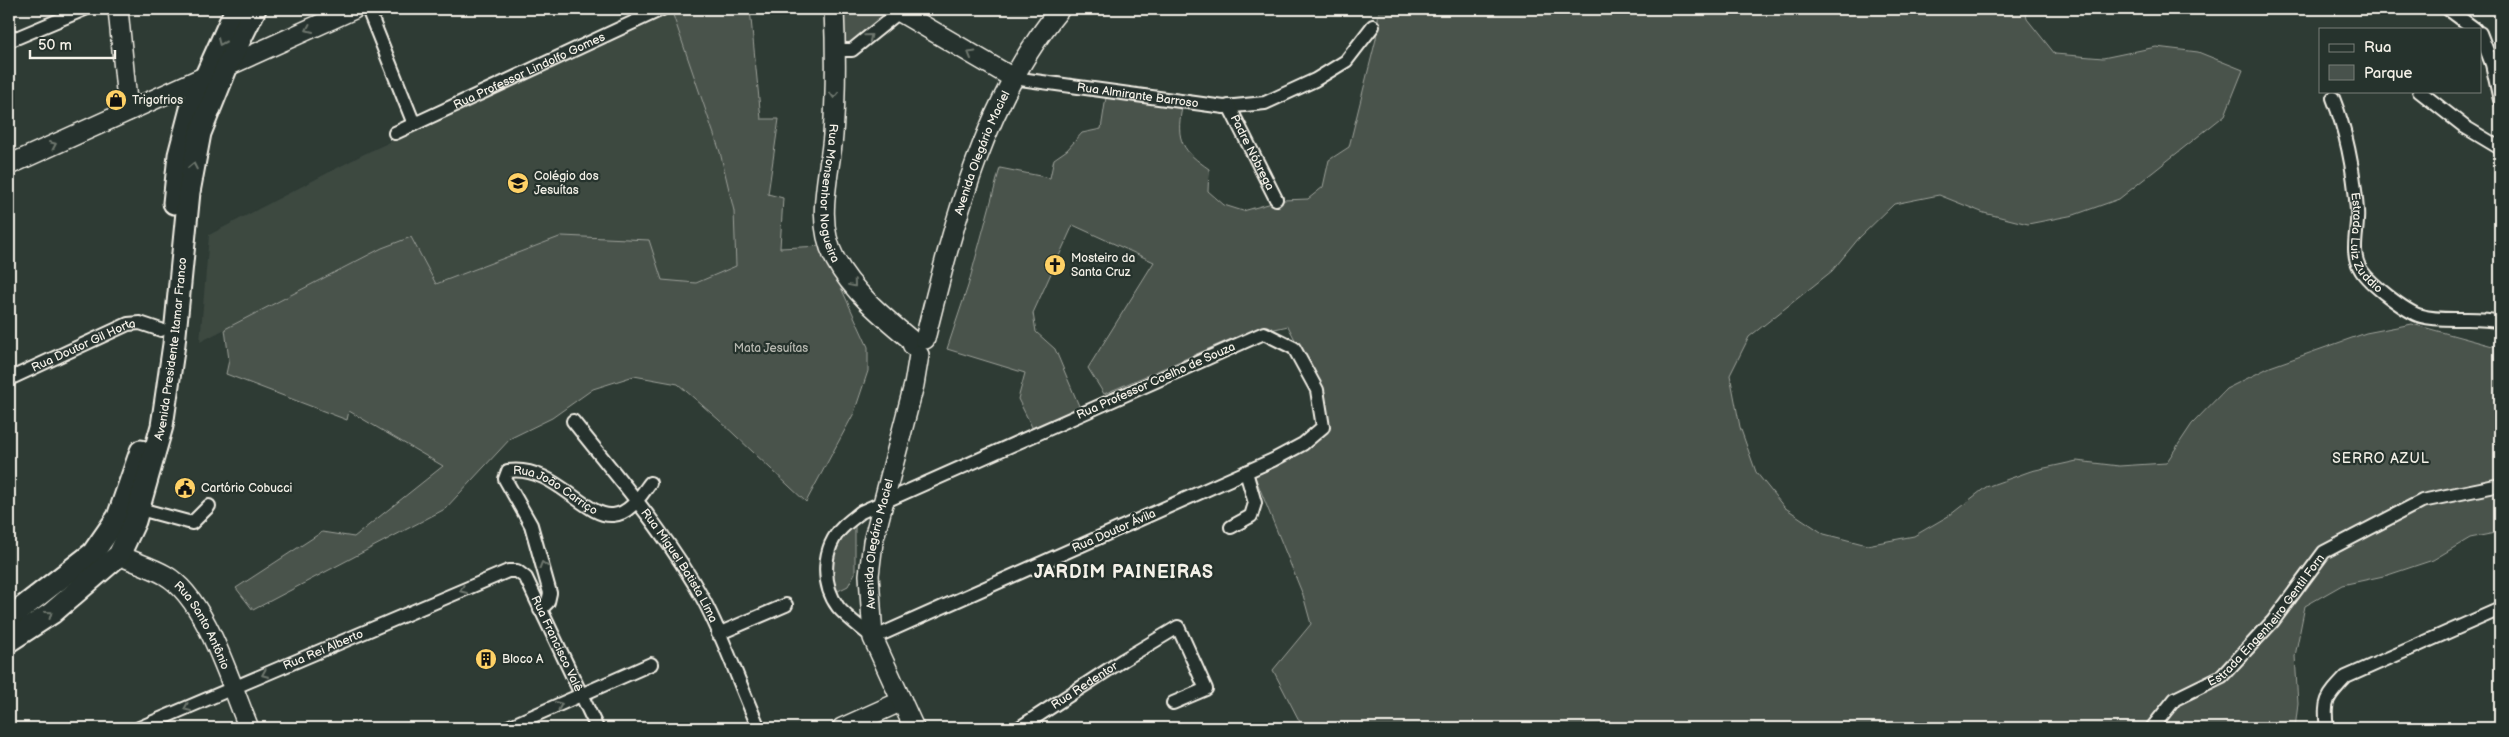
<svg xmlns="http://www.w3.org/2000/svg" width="2509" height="737" font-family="'Balsamiq Sans',sans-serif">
<rect width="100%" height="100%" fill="#2e3b34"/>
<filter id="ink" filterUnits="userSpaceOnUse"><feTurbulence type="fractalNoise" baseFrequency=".02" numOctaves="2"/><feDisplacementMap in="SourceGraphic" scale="10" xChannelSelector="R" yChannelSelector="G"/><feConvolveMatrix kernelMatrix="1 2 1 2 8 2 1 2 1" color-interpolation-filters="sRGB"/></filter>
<g filter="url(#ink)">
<polygon fill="#3c4841" points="672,12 720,152 734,211 736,266 696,283 662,280 562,236 436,284 412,238 382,248 200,342 209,235 364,154"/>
<g fill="#48524c" stroke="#9ea29a">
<polygon points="681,9 750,9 761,119 779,119 768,194 783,198 780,248 822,246 868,347 868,371 854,413 806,502 719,420 678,384 634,376 593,389 552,418 511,438 445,509 253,610 236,588 322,532 354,537 443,466 349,411 347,420 226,374 229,360 225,329 382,248 411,237 436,284 562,236 649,240 662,280 696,283 736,266 734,211 720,152 672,12"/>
<path d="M838,9H889L888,13C878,21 854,48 842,43Z"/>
<path d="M1379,9H2025L2027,19L2055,54L2103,58L2156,47L2198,52L2243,70L2225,115L2119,199L2074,215L2028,224L1984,213L1939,195L1894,204L1859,238L1832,271L1749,337L1730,375L1740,427L1756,472L1784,507L1824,534L1867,545L1914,536L1950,515L1986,487L2031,471L2077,461L2119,466L2166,463L2192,424L2226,389L2270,367L2366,333L2412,324L2500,348V532L2470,538L2433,560L2388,575L2342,585L2305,606L2295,656L2298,704L2295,728H1300L1302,726L1273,670L1311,624L1303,595L1253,472L1325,434L1321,391L1288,326L1231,339L1104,394L1088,368L1154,262L1073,225L1033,313L1036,332L1055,349L1082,413L1035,433L1018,399L1025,373L947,349L968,286L1000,168L1050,178L1054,159L1067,150L1082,133L1101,129L1106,97L1182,108C1175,141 1183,151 1209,169L1208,191L1224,205L1243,211L1283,200L1308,199L1323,187L1329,160L1349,147L1376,39Z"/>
<polygon points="855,522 855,573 848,586 838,591 834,588 832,563 841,536"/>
</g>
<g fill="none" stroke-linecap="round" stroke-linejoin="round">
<g stroke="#f4f1e8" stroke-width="16">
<g id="street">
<polyline points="368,9 414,124"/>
<polyline points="2448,9 2475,29"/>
<polyline points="2480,33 2492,64 2500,100"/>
<polyline points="9,41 85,9"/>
<polyline points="835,46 843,50 852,50 899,12"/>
<path id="s1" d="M1013,78L1224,107L1265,103L1315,80L1346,61L1373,26"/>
<polyline points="2419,91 2465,127 2500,148"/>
<path id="s2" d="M2333,98C2347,133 2354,173 2357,210C2359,229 2349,252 2361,270C2369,283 2406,312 2421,316C2447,323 2474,315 2500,322"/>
<path id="s3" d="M1229,106L1276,199"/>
<path id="s4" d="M395,133L662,9"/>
<path d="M1264,333L1294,348L1317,390L1323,427L1303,444L1273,460L873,638C862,628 847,618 838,607C821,584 822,547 843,527C848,522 855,517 861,512Z"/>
<path id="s5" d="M9,379L128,324L140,323L161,330"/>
<path id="s6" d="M573,421C618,478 668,535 703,599C725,640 740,686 759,728"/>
<polyline points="140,509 192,523 209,506"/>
<polyline points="1231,527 1251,516 1255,503 1246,472"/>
<path id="s7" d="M540,610L548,602L550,593L531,525L505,479L508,471C553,464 585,518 613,515C630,514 641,495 650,483"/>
<polyline points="718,634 786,605"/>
<path id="s8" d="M139,728L508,571H517L526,578L597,728"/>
<polyline points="506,728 651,664"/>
<path id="s9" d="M1019,728L1123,660L1178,627L1206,689L1173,703"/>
<path id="s10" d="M2152,728L2175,699L2222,676L2273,621L2324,552L2422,501L2500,485"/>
<path d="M2327,728C2323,701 2327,697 2346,677L2500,609"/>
</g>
</g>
<g stroke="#f4f1e8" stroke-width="22">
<g id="secondary">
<polyline points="118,9 128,111"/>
<path id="s11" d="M834,9C836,51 836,93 833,135C830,175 814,220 835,259C852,291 882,316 910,339L913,346"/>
<polyline points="895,9 1013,78"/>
<polyline points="9,165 354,9"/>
<path id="s12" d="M925,339C954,223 983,102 1060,9"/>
<path id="s13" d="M119,555C134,562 151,567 165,575C207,599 230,684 249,728"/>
<polyline points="842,728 902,701"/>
<path id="s14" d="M914,728L873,638L869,575L873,542L914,385L919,355"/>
</g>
</g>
<g stroke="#f4f1e8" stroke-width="25">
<g id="primary">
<polyline points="174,203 179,155 191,109 236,9"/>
<polyline points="9,618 93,553 118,517 141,451"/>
<path id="s15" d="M9,641L52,613L119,555L135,521L162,426L174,344L189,192L200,133L227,66L255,9"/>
</g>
</g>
<use href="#street" stroke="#26332d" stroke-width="12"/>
<use href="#secondary" stroke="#26332d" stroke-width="19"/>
<use href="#primary" stroke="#26332d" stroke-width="21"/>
</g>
<defs><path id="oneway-chevron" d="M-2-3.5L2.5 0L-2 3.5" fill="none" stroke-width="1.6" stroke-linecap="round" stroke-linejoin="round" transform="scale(1.25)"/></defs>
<g stroke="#6e766e">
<use href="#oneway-chevron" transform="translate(309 29) rotate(156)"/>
<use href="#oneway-chevron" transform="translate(869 37) rotate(-39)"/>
<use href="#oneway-chevron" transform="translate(221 42) rotate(114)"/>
<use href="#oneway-chevron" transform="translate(971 54) rotate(-150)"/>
<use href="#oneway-chevron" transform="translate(834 95) rotate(91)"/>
<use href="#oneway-chevron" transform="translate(53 145) rotate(-24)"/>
<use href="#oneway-chevron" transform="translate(193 166) rotate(-79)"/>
<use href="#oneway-chevron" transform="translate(853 284) rotate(50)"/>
<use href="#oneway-chevron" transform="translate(543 565) rotate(-106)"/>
<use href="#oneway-chevron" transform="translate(463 590) rotate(157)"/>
<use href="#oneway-chevron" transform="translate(49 614) rotate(-36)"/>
<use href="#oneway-chevron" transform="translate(265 674) rotate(157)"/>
<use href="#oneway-chevron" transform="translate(559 705) rotate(-24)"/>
<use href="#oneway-chevron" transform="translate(187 708) rotate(157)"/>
</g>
</g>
<defs>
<g id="shop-disc" transform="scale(1.125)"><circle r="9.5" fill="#ffd166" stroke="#26332d"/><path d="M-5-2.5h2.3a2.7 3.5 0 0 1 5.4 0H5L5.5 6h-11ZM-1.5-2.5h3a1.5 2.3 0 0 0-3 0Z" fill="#111"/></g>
<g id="school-disc" transform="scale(1.125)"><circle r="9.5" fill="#ffd166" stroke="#26332d"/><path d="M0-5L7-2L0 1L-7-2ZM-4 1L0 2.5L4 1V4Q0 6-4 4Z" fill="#111"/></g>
<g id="church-disc" transform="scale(1.125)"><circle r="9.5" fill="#ffd166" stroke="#26332d"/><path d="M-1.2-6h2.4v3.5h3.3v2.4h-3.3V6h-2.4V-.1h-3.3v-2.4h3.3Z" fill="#111"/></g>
<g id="civic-disc" transform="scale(1.125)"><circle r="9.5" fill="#ffd166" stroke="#26332d"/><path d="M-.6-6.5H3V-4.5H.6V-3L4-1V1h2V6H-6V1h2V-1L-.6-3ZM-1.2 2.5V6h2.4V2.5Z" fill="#111"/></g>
<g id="building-disc" transform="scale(1.125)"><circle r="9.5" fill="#ffd166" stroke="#26332d"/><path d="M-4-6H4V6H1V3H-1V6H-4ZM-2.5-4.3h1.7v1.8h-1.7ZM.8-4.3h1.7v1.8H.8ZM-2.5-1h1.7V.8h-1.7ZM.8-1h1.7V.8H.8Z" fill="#111"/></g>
</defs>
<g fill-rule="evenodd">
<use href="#shop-disc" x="116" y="100"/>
<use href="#school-disc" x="518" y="183"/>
<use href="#church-disc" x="1055" y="265"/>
<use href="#civic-disc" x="185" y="488"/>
<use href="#building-disc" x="486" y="659"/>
</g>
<g text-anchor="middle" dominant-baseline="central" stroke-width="4.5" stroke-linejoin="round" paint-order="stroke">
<g font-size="12" fill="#f4f1e8" stroke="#26332d">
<text stroke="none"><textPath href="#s4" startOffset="148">Rua Professor Lindolfo Gomes</textPath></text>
<text stroke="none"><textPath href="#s1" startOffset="126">Rua Almirante Barroso</textPath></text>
<text stroke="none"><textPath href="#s3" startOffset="52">Padre Nóbrega</textPath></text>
<text stroke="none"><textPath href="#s12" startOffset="195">Avenida Olegário Maciel</textPath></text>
<text stroke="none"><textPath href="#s11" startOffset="185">Rua Monsenhor Nogueira</textPath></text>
<text stroke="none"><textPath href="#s2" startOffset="151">Estrada Luiz Zuddio</textPath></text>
<text stroke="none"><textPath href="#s5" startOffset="82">Rua Doutor Gil Horta</textPath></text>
<text stroke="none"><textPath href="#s15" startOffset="354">Avenida Presidente Itamar Franco</textPath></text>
<text transform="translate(1156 381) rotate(-24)">Rua Professor Coelho de Souza</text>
<text stroke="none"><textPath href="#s7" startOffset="205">Rua João Carriço</textPath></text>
<text transform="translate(1114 531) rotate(-24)">Rua Doutor Ávila</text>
<text stroke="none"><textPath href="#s14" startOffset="194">Avenida Olegário Maciel</textPath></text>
<text stroke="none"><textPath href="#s6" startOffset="180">Rua Miguel Batista Lima</textPath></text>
<text stroke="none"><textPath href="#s10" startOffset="160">Estrada Engenheiro Gentil Forn</textPath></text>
<text stroke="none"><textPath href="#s13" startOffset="114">Rua Santo Antônio</textPath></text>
<text stroke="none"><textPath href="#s8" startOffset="494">Rua Francisco Valê</textPath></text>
<text stroke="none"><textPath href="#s8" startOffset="200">Rua Rei Alberto</textPath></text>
<text stroke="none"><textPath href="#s9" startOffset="78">Rua Redentor</textPath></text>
</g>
<g font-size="12" fill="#f4f1e8" stroke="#26332d" text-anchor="start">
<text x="132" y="100">Trigofrios</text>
<text x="534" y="176">Colégio dos<tspan x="534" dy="14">Jesuítas</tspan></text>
<text x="1071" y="258">Mosteiro da<tspan x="1071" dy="14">Santa Cruz</tspan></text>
<text x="201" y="488">Cartório Cobucci</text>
<text x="502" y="659">Bloco A</text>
</g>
<g font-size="12" fill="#b8b9b1" stroke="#26332d">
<text x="771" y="348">Mata Jesuítas</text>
</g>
<g font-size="14" letter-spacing="1" fill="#f4f1e8" stroke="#26332d">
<text x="2381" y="458">SERRO AZUL</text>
</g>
<g font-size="18" font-weight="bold" letter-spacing="1" fill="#f4f1e8" stroke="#26332d">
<text x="1124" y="572">JARDIM PAINEIRAS</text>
</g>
</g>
<rect width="2509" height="737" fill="none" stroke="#26332d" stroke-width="30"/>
<rect x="15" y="15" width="2479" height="707" fill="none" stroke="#f4f1e8" stroke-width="2" filter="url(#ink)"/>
<rect x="2319" y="28" width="162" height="65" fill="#26332d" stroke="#787f78"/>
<rect x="2329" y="44" width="25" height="8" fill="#26332d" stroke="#787f78"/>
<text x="2364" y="52" font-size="15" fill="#f4f1e8">Rua</text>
<rect x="2329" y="65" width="25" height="15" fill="#48524c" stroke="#787f78"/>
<text x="2364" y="78" font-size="15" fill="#f4f1e8">Parque</text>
<path d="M30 50v8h85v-8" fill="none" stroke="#f4f1e8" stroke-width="2.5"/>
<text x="38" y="50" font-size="15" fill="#f4f1e8" stroke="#26332d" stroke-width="4" paint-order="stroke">50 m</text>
</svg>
